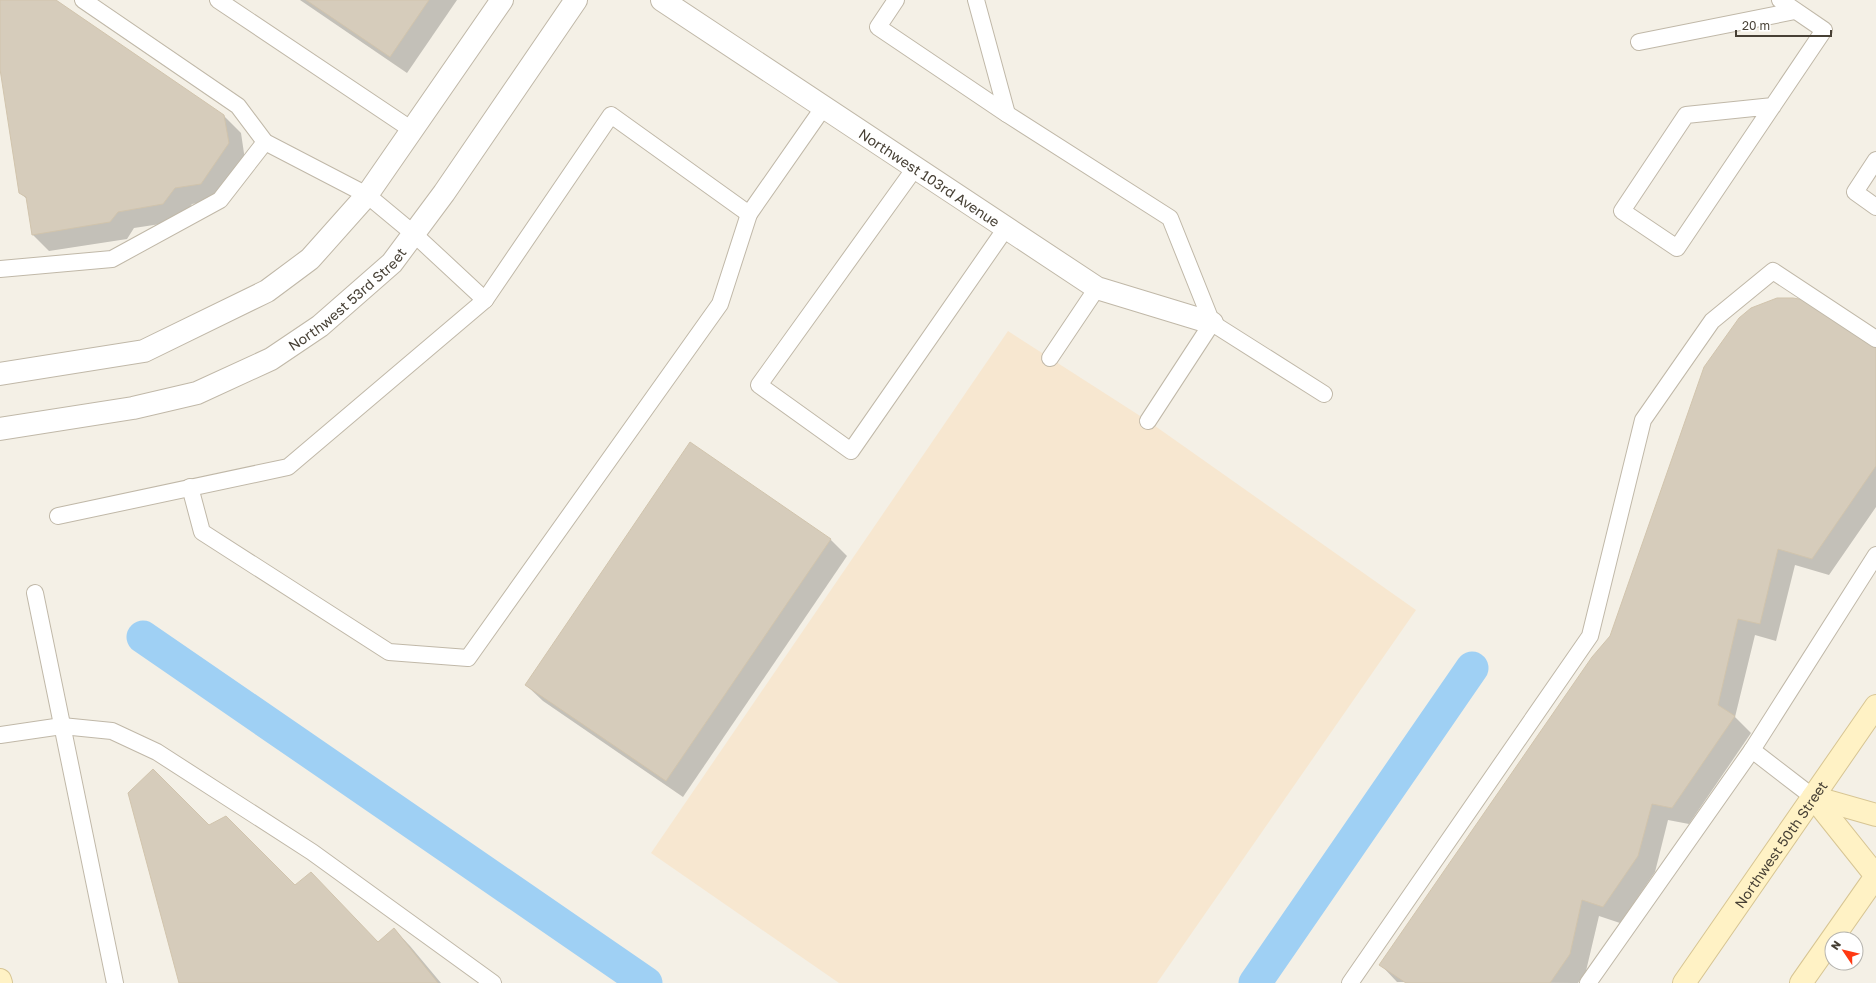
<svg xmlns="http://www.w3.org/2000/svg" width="1876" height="983" font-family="'Golos Text',sans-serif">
<rect width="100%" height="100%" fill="#f4f0e6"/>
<polygon fill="#f7e7d0" points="1008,331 1148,421 1416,610 1157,983 839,983 651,853"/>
<g fill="#0003">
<polygon points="0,0 55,0 224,116 241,133 245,160 217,200 192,204 180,221 134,228 127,239 49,251 33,235 27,199 20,193 0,63"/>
<polygon points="300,0 457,0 407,73"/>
<polygon points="1876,344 1876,507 1829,575 1795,565 1776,641 1755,635 1735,717 1751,733 1689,824 1668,820 1655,872 1620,923 1599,916 1586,971 1578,983 1397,982 1381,965"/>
<polygon points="830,539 847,556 683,797 543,701 526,685"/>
<polygon points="209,826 379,943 394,929 410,946 441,983 180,983"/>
</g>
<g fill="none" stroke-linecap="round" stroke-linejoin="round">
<g stroke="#9fd0f4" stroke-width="33">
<polyline points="143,637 646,983"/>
<polyline points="1255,983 1472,668"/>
</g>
</g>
<g fill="#d6ccbb" stroke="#d1c4ad">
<polygon points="0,0 56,0 224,115 229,143 201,184 175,188 163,204 118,212 110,222 32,235 26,197 19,193 0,69"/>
<polygon points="306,0 429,0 390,57"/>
<polygon points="1777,298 1793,298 1816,302 1876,342 1876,466 1812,559 1778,549 1760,624 1738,619 1718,705 1735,716 1672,808 1652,804 1638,856 1603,907 1582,900 1570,954 1550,983 1406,983 1379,965 1592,657 1610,636 1704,367 1739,318 1751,308"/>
<polygon points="690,442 831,539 666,781 525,685"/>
<polygon points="153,769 209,825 226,816 295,885 311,872 378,942 394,928 438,983 179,983 128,793"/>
</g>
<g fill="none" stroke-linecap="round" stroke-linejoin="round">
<g stroke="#c0b8a8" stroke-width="18">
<g id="lane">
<polyline points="218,0 412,130"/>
<polyline points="896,0 878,27 1007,114 1170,218 1212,323 1324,394"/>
<polyline points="976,0 1007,114"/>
<polyline points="1639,42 1795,11"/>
<polyline points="1773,106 1686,115 1622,211 1677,248 1824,30 1780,0"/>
<polyline points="1876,160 1855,192 1876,207"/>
<polyline points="915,168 759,385 851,451 1006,228"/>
<polyline points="0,269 112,259 220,200 265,142"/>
<polyline points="485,300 611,115 749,214 823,108"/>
<polyline points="1050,358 1097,288"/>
<polyline points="1148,421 1212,323"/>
<polyline points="190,487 202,532 389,652 468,658 720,304 749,214"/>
<polyline points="58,516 288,467 485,300 414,234 367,195 265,142 238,106 83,0"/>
<polyline points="35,593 115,983"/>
<polyline points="0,735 62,726 112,731 157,752 312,852 493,983"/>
<polyline points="1752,750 1813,797"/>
<polyline points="1350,983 1590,636 1643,420 1712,321 1773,271 1876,339"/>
<polyline points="1588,983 1752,750 1876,555"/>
</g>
</g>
<g stroke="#c0b8a8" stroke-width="24">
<g id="street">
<path id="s1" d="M662,0L1097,288L1212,323"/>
<polyline points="0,374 144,351 267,291 310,259 367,195 502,0"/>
<path id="s2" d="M0,429L133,408L197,393L271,359L320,326L392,263L444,193L576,0"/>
</g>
</g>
<g stroke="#d7c593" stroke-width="24">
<g id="secondary">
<polyline points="1813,797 1876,876"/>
<polyline points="1813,797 1876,815"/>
<polyline points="0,980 1,983"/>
<path id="s3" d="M1684,983L1876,706"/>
<polyline points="1801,983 1876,876"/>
</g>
</g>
<use href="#lane" stroke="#fff" stroke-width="16"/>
<use href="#street" stroke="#fff" stroke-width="22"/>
<use href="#secondary" stroke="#fff2c5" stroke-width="22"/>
</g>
<g text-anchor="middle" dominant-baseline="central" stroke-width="4" stroke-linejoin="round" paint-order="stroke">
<g font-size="14" fill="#474035" stroke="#fff">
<text stroke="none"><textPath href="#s1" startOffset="321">Northwest 103rd Avenue</textPath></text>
<text stroke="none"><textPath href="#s2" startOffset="379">Northwest 53rd Street</textPath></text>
<text stroke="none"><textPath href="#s3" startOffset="169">Northwest 50th Street</textPath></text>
</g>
</g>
<g transform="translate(1844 951) rotate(305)"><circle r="19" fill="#ffffff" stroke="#b5b3ae"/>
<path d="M0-3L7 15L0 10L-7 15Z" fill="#ff3912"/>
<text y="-6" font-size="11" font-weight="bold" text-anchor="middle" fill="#474035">N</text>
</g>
<path d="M1736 30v6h95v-6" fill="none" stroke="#474035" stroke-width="2"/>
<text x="1742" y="30" font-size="12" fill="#474035" stroke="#ffffff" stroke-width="3" paint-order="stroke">20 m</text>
</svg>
